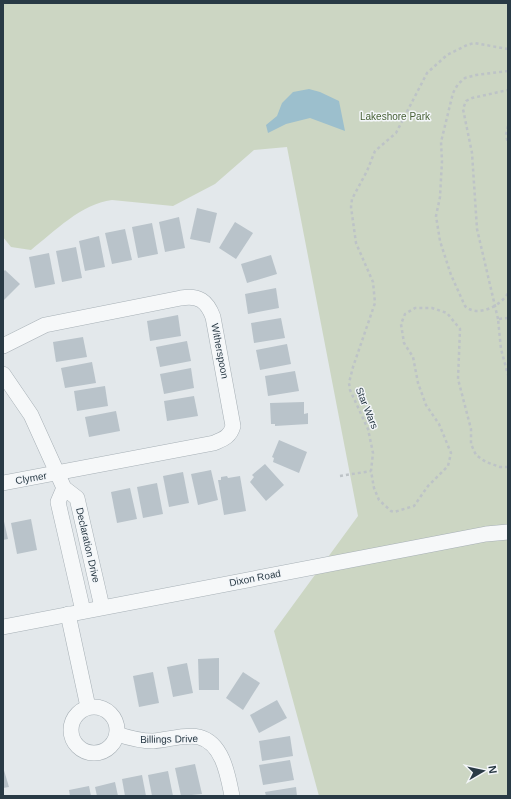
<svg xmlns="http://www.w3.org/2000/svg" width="511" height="799" font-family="Helvetica,sans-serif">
<rect width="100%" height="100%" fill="#e3e8eb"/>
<path fill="#ccd6c3" d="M3,3H508V796H319L274,631L358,516L287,147L254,150L215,184L173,206L112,200C81,204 55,231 31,250L11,247L3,237Z"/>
<polygon fill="#9cbfcd" points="309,89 320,92 339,101 345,131 310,118 286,124 268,133 266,125 277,116 282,103 293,92"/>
<g fill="#b9c3ca">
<polygon points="197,208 217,213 210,243 190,239"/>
<polygon points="179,217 185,248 165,252 159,222"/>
<polygon points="235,222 253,233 236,259 219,248"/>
<polygon points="152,223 158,254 138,258 132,227"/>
<polygon points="125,229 132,260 112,264 105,233"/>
<polygon points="99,236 105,267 85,271 79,241"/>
<polygon points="76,247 82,278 62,282 56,251"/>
<polygon points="49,253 55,284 35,288 29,257"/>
<polygon points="271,255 277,274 247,283 241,264"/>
<polygon points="5,270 20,284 3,301 3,272"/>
<polygon points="276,288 279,308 248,314 245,294"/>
<polygon points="178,315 181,336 150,341 147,321"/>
<polygon points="281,318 285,338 254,343 251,323"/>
<polygon points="83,337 87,357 56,362 53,342"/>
<polygon points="187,341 191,361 160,367 156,347"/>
<polygon points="287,344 291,364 260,370 256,350"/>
<polygon points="92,362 96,383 65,388 61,368"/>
<polygon points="191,368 194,388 164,394 160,374"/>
<polygon points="295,371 299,391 268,396 265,376"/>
<polygon points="105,386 108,406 77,411 74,391"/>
<polygon points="194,396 198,416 167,421 164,401"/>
<polygon points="304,402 304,414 308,413 308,424 275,426 275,424 271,424 270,403"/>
<polygon points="116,411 120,431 89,437 85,417"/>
<polygon points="279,440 307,452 299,473 273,462 274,458 272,457"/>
<polygon points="265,464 284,485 266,501 250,482 254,477 252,475"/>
<polygon points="211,470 218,500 198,505 191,474"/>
<polygon points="183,472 189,503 169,507 163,476"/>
<polygon points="227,476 228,478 240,476 246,511 224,515 218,480 221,480 221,477"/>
<polygon points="157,483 163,514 143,518 137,487"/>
<polygon points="130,488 137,519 117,523 111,492"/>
<polygon points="3,517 8,539 3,540"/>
<polygon points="31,519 37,550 17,554 11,523"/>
<polygon points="219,658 219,690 199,690 198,659"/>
<polygon points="187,663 193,693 173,697 167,667"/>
<polygon points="153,672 159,703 139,707 133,676"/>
<polygon points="243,672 260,683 243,710 226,698"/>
<polygon points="277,700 287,718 259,733 250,715"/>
<polygon points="290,736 293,756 262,761 259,741"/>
<polygon points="290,760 294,780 263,785 259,765"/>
<polygon points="195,764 202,794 181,796 175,768"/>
<polygon points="3,767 9,787 3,788"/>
<polygon points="168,771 173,796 152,796 148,775"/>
<polygon points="142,775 146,796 125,796 122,779"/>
<polygon points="115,782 118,796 97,796 95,787"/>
<polygon points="89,786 91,796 70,796 69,790"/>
<polygon points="296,787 297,796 266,796 265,792"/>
</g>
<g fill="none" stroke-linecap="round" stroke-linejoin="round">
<g stroke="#a7b0b6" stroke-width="16">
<g id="minor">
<path d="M3,346L45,325L181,298C199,295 207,301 213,317L233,426C230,437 223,439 214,443L3,483"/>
<polyline points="3,374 31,415 64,488 77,498 102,607"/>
<polyline points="64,488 58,502 83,611"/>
<polyline points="68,614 88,707"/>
<polyline points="3,627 486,534 508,532"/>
<circle cx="94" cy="730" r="23"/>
<path d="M117,734C129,738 140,741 153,741C168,740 185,734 199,737C223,743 228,776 232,796"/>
</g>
</g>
<g stroke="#bdc3c7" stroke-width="2.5" stroke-dasharray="3 3" stroke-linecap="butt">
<polyline points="508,49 474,43 467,45 447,55 427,73 396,133 375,151 367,171 352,199 351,207 356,243 373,282 375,303 353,367 349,383 350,390 368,429 373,453 371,471 374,488 379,500 391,511 394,512 414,506 428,486 448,466 451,453 439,424 426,405 418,383 413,357 404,343 401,324 405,314 415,308 432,308 447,313 460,329 458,379 471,429 471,444 476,455 486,462 500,467 508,467"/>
<path d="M508,71L476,75L465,78L458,84L453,93L441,142L442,161L440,197L436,216L440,241L451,275L465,306C477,318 501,306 508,293"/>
<polyline points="508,126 506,135 508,143"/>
<polyline points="508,318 498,319 501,349 508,375"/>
<polyline points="498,319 477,229 472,153 463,109 466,101 472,98 508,90"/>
<polyline points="340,476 371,471"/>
</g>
<use href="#minor" stroke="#f6f8f9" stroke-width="15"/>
</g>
<g text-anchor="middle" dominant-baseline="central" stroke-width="3" stroke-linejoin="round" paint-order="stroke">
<g font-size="10" fill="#486136" stroke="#f3f6f9">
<text x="395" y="116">Lakeshore Park</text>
</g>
<g font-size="10" fill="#293a45" stroke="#f3f6f9">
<text transform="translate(220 351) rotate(79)">Witherspoon</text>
<text transform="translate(367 408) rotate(68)">Star Wars</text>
<text transform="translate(31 478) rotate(-10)">Clymer</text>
<text transform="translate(88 545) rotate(77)">Declaration Drive</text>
<text transform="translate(255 578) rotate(-11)">Dixon Road</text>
<text transform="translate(169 739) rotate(-1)">Billings Drive</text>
</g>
</g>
<rect width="511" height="799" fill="none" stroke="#293a45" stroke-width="8"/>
<g transform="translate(483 771) rotate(81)" stroke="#f3f6f9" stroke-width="3" paint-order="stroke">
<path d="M0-3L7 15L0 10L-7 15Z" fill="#293a45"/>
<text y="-6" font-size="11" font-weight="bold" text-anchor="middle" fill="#293a45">N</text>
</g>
</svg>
